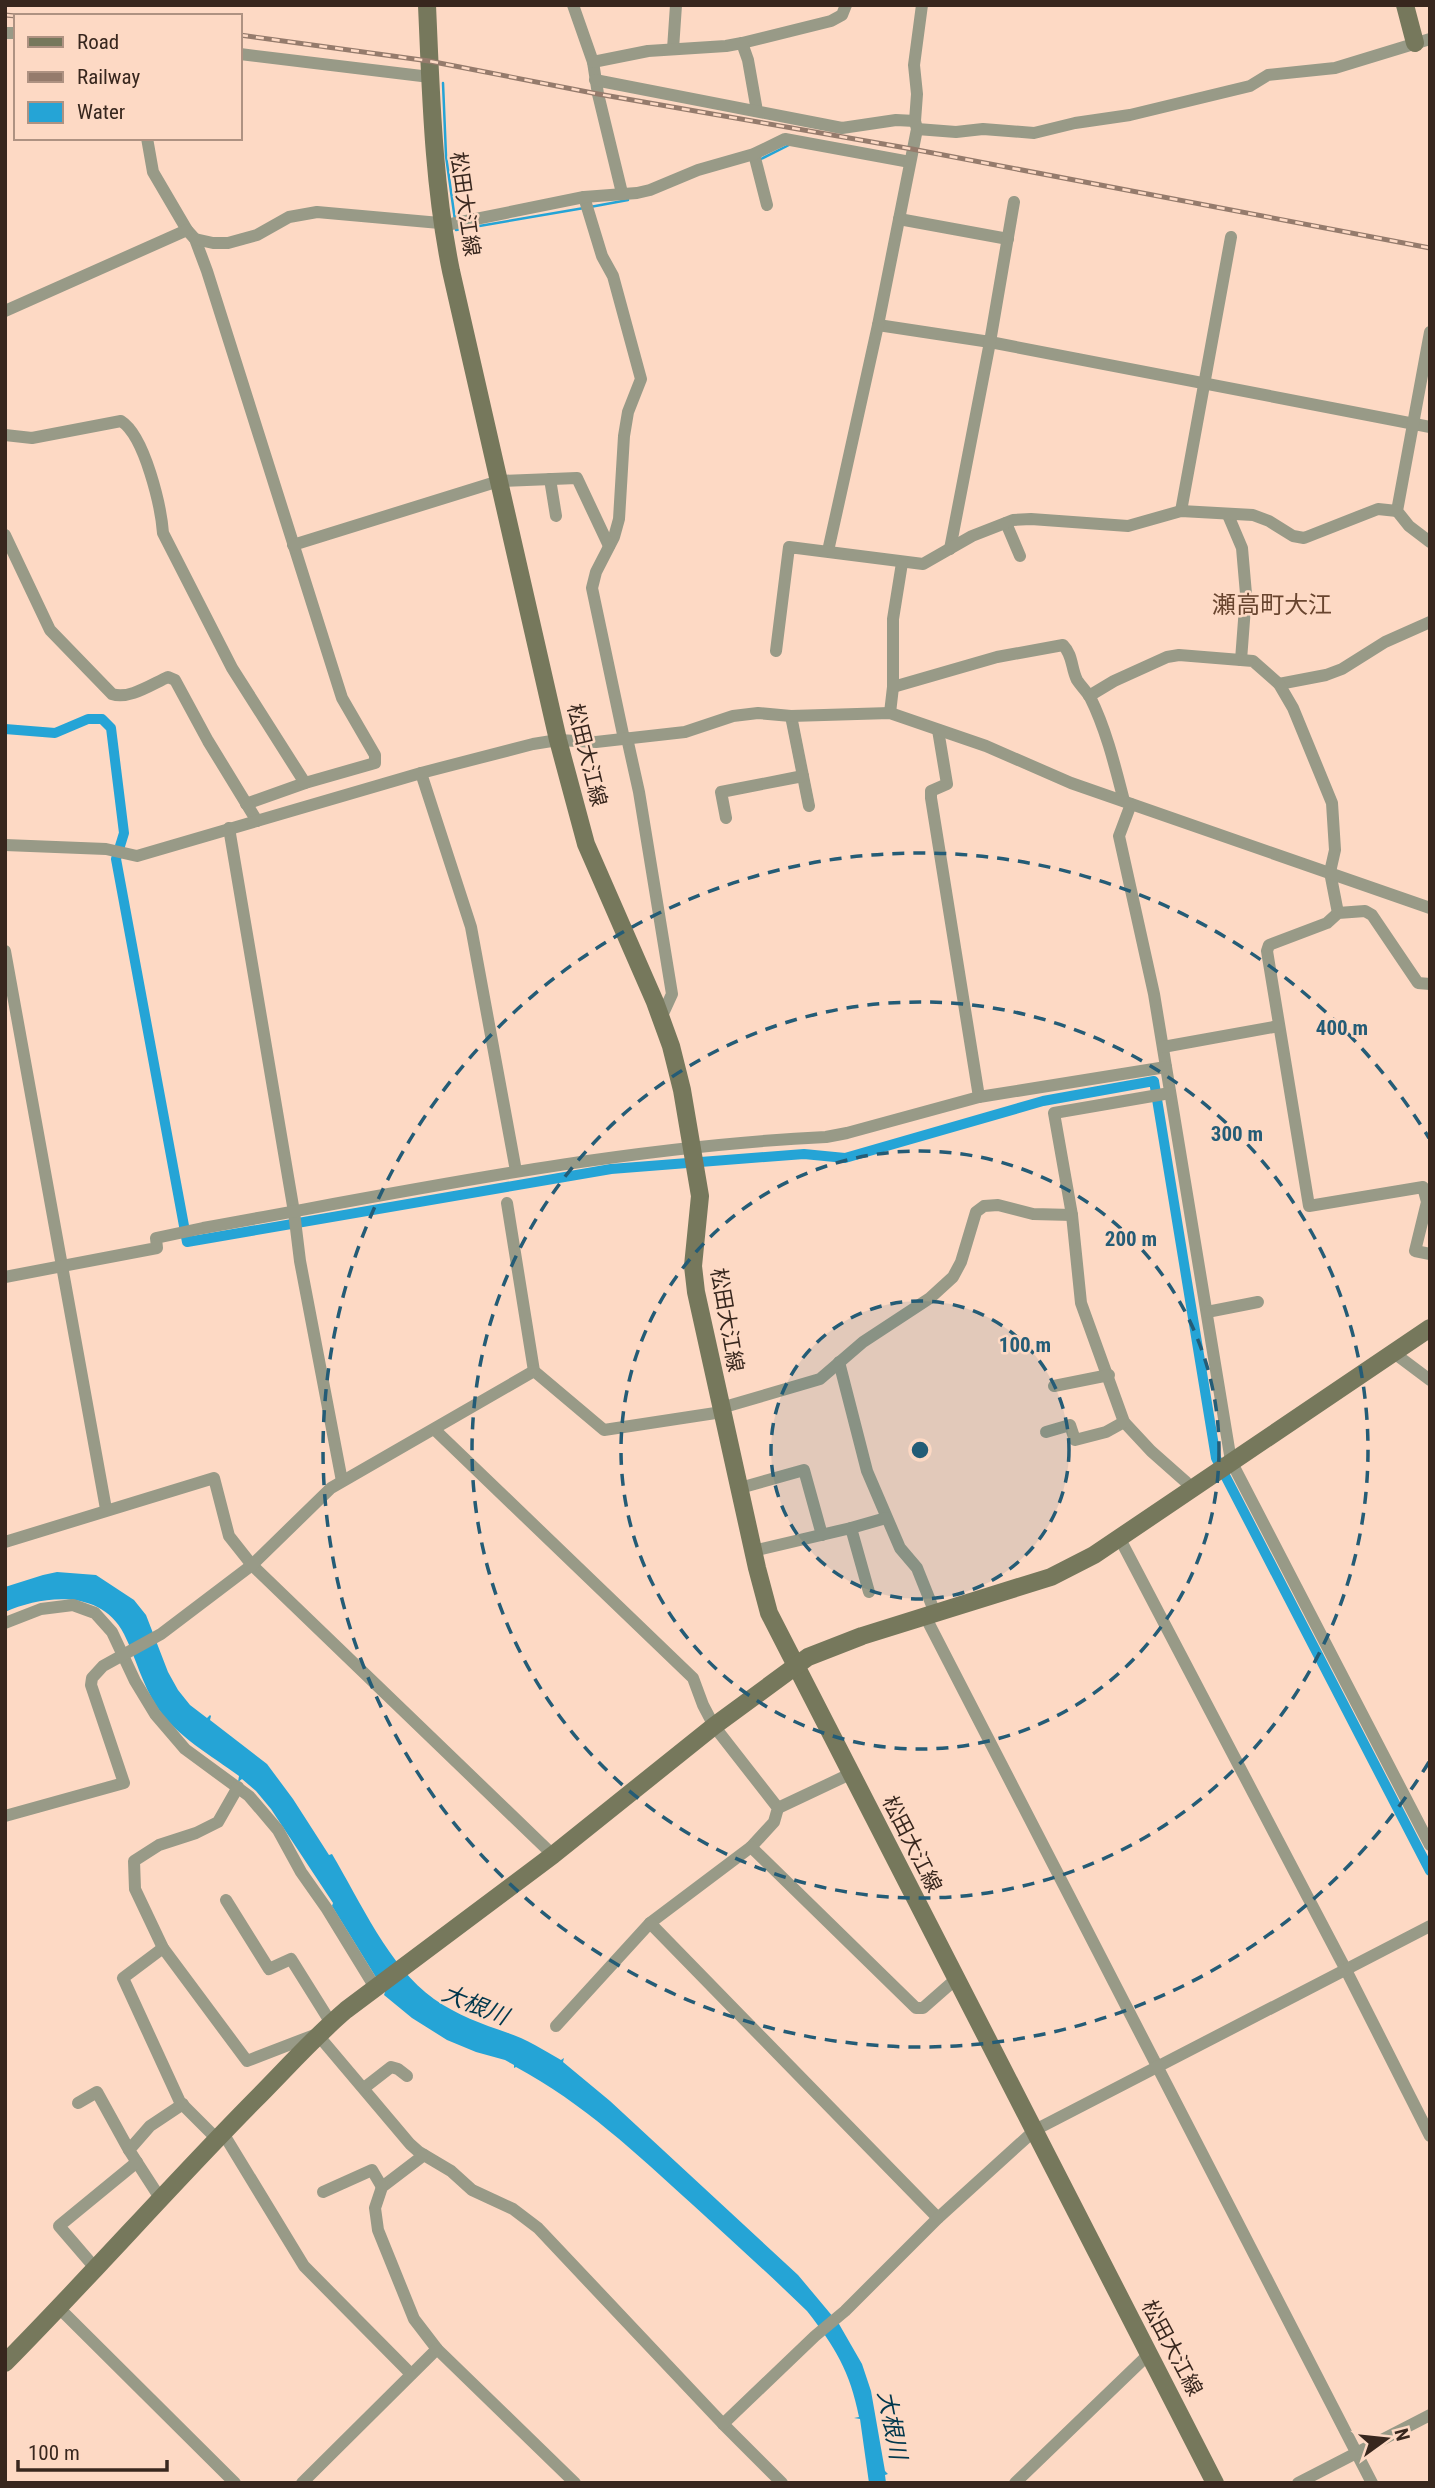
<svg xmlns="http://www.w3.org/2000/svg" width="1435" height="2488" font-family="'Roboto Condensed','Noto Sans JP',sans-serif">
<rect width="100%" height="100%" fill="#fdd9c4"/>
<path fill="#25a4d6" d="M57,1572L96,1575L134,1600L146,1615L168,1672L178,1690L190,1705L207,1718L210,1715L211,1716L210,1720L267,1764L293,1799L329,1855L332,1854C360,1901 389,1967 434,1999C457,2015 482,2024 508,2033C526,2039 544,2050 561,2060L564,2058L563,2062L610,2101L798,2275L839,2324L862,2364L871,2391L885,2471L888,2474L885,2475L886,2483H869L860,2419L854,2418L859,2417C850,2371 835,2347 807,2311C770,2275 731,2240 693,2205C637,2154 583,2103 516,2067L514,2068V2065L505,2060L476,2052L447,2040L412,2018L384,1995L385,1992L332,1906L333,1903L271,1809L256,1791L242,1779L238,1782L239,1776C212,1756 176,1736 157,1707C142,1684 136,1658 124,1634C101,1589 44,1595 5,1612V1587L43,1575Z"/>
<g fill="none" stroke-linecap="round" stroke-linejoin="round">
<g stroke="#25a4d6" stroke-width="2.5">
<polyline points="443,83 446,156 455,220"/>
<polyline points="761,159 789,145"/>
<polyline points="590,207 628,200"/>
<polyline points="455,226 456,230 584,208"/>
</g>
<polyline stroke="#25a4d6" stroke-width="10" points="5,729 55,733 88,719 102,719 111,728 124,833 116,859 187,1242 611,1169 804,1154 845,1158 1043,1101 1154,1081 1216,1458 1430,1871"/>
<g stroke="#989a87" stroke-width="12">
<polyline points="573,5 593,62 598,94 622,193"/>
<polyline points="5,33 16,33"/>
<polyline points="742,43 831,21 842,15 846,5"/>
<polyline points="673,49 676,5"/>
<polyline points="240,54 430,77"/>
<polyline points="593,62 648,51 726,46 742,43 748,60 757,111"/>
<polyline points="595,80 842,128 896,120 915,121"/>
<polyline points="917,129 956,132 983,129 1034,133 1075,123 1130,115 1250,86 1268,75 1335,68 1430,39"/>
<polyline points="147,138 153,172 187,230 195,239 207,271 342,698 375,755 375,763 305,783 246,804"/>
<polyline points="754,154 767,205"/>
<polyline points="584,197 602,256 613,276 641,379 628,412 624,436 619,519 614,537 596,572 592,588 624,739"/>
<polyline points="899,219 1008,239"/>
<polyline points="195,239 213,243 228,243 257,235 289,217 317,212 451,224 584,197 637,193 650,190 698,170 754,154 785,139 910,162"/>
<polyline points="5,311 187,230"/>
<polyline points="878,325 990,342 1430,427"/>
<polyline points="1430,332 1397,511 1409,526 1430,542"/>
<path d="M5,435L32,438L121,421C145,436 161,507 163,533L232,668L305,783"/>
<polyline points="550,479 556,516"/>
<polyline points="1181,511 1231,237"/>
<polyline points="1228,515 1242,548 1246,594 1241,660"/>
<polyline points="1006,523 1020,556"/>
<path d="M5,535L50,630L112,694C129,700 152,684 168,677L175,680L208,741L257,821"/>
<polyline points="293,545 499,481 577,478 609,546"/>
<polyline points="950,549 990,342 1014,202"/>
<polyline points="828,551 878,325 917,129 915,121 917,94 914,65 922,5"/>
<polyline points="776,651 789,547 923,564 972,536 1013,520 1031,519 1128,526 1181,511 1253,515 1269,521 1293,536 1304,538 1378,509 1397,511"/>
<polyline points="1279,684 1326,675 1342,669 1385,642 1430,622"/>
<path d="M893,687L997,657L1063,645C1073,655 1071,668 1077,680C1081,686 1086,691 1090,697C1106,729 1115,766 1124,801"/>
<polyline points="1089,696 1114,681 1167,657 1179,655 1253,661 1279,684 1293,708 1332,803 1335,850 1330,872 1338,913"/>
<polyline points="890,713 893,687 893,619 902,563"/>
<polyline points="791,716 809,806"/>
<polyline points="938,730 947,784 931,791 931,798 979,1097"/>
<polyline points="627,738 639,792 672,994 661,1018"/>
<polyline points="421,773 471,927 516,1171"/>
<polyline points="1131,804 1119,836 1154,994 1231,1461 1430,1845"/>
<polyline points="726,818 721,792 803,776"/>
<polyline points="229,828 294,1212 300,1261 342,1481"/>
<polyline points="5,845 106,849 137,856 421,773 533,744 558,740 596,742 685,732 733,716 758,713 791,716 890,713 986,746 1071,783 1430,908"/>
<polyline points="5,951 106,1509"/>
<polyline points="1430,984 1418,983 1372,915 1365,911 1338,913 1327,923 1269,945 1267,951 1309,1206 1423,1187 1427,1202 1415,1251 1430,1254"/>
<polyline points="1163,1047 1279,1026"/>
<polyline points="1170,1093 1054,1113 1072,1215 1081,1303 1124,1422 1151,1451 1186,1482 1190,1489"/>
<polyline points="507,1203 534,1371 604,1430 722,1412"/>
<path d="M5,1277L157,1248L156,1238L203,1228C409,1191 616,1147 826,1137L847,1133L979,1097L1166,1067"/>
<polyline points="1207,1312 1258,1302"/>
<polyline points="1394,1353 1430,1380"/>
<polyline points="839,1362 867,1471 900,1548 917,1568 935,1613"/>
<polyline points="1054,1386 1109,1375"/>
<polyline points="721,1408 820,1379 863,1342 930,1298 953,1277 961,1262 976,1212 984,1206 998,1205 1033,1214 1072,1215"/>
<polyline points="435,1430 693,1678 703,1705 714,1726 778,1808 774,1822 751,1847 650,1923 556,2026"/>
<polyline points="1046,1432 1070,1425 1075,1440 1106,1432 1124,1422"/>
<polyline points="740,1488 804,1470 822,1535"/>
<polyline points="851,1528 886,1518"/>
<polyline points="1120,1539 1346,1970 1430,2136"/>
<polyline points="5,1542 214,1478 229,1536 252,1565 553,1855"/>
<polyline points="753,1551 851,1528 869,1592"/>
<polyline points="925,1616 1372,2483"/>
<polyline points="5,1623 41,1609 73,1605 95,1613 112,1632 135,1681 155,1714 185,1749 249,1796 278,1830 301,1872 327,1909 376,1989"/>
<polyline points="238,1787 218,1822 196,1833 159,1845 134,1861 135,1889 163,1948 247,2061 317,2034 410,2144 419,2152 451,2171 472,2190 513,2209 538,2228 723,2424 782,2483"/>
<polyline points="778,1808 850,1774"/>
<polyline points="5,1816 124,1783 91,1685 92,1678 103,1666 161,1634 252,1565 331,1488 534,1371"/>
<polyline points="751,1847 916,2008 923,2008 956,1979"/>
<polyline points="226,1900 269,1969 291,1959 331,2023"/>
<polyline points="650,1923 938,2218"/>
<polyline points="163,1948 123,1978 180,2102 217,2139"/>
<polyline points="364,2088 391,2067 398,2069 407,2076"/>
<polyline points="78,2103 97,2092 129,2150"/>
<polyline points="223,2133 304,2266 411,2374"/>
<polyline points="424,2155 382,2187 375,2208 378,2230 414,2319 437,2349"/>
<polyline points="323,2192 372,2170 382,2187"/>
<polyline points="160,2198 129,2150 150,2126 183,2104"/>
<polyline points="96,2269 59,2226 137,2162"/>
<polyline points="59,2308 235,2483"/>
<polyline points="723,2424 815,2336 845,2311 938,2218 1035,2130 1430,1926"/>
<polyline points="302,2483 437,2349 575,2483"/>
<polyline points="1015,2483 1149,2354"/>
<polyline points="1298,2483 1430,2415"/>
</g>
<g stroke="#76785c" stroke-width="18">
<path d="M427,5C431,94 433,183 451,271L558,740L586,844L655,1002L671,1046L682,1090L700,1196L693,1266L696,1292L757,1568L769,1613L1215,2483"/>
<polyline points="1405,5 1415,43"/>
<path d="M5,2363C90,2277 170,2186 255,2100C285,2070 313,2038 346,2010L553,1855L714,1726L808,1657L862,1636L1051,1577L1094,1555L1430,1328"/>
</g>
<g stroke="#957b6c" stroke-width="5">
<g id="rail">
<polyline points="5,15 16,16"/>
<polyline points="240,35 429,61 598,94 912,149 1430,248"/>
</g>
</g>
<use href="#rail" stroke="#fdd9c4" stroke-width="2.5" stroke-dasharray="8" stroke-linecap="butt"/>
</g>
<circle cx="920" cy="1450" r="149" fill="#245c76" fill-opacity=".12"/>
<g fill="none" stroke="#245c76" stroke-width="3.5" stroke-dasharray="12 9">
<circle cx="920" cy="1450" r="149"/>
<circle cx="920" cy="1450" r="299"/>
<circle cx="920" cy="1450" r="448"/>
<path d="M1429 1762A597 597 0 1 1 1429 1138"/>
</g>
<g text-anchor="middle" dominant-baseline="central" stroke-width="5" stroke-linejoin="round" paint-order="stroke">
<g font-size="21" fill="#38271e" stroke="#fdd9c4">
<text transform="translate(465 204) rotate(82)">松田大江線</text>
<text transform="translate(587 755) rotate(76)">松田大江線</text>
<text transform="translate(727 1320) rotate(80)">松田大江線</text>
<text transform="translate(912 1844) rotate(63)">松田大江線</text>
<text transform="translate(1172 2348) rotate(62)">松田大江線</text>
</g>
<g font-size="23" font-style="italic" fill="#01374c" stroke="#fdd9c4">
<text transform="translate(475 2005) rotate(22)">大根川</text>
<text transform="translate(892 2425) rotate(79)">大根川</text>
</g>
<g font-size="24" fill="#69452f" stroke="#fdd9c4">
<text x="1272" y="605">瀬高町大江</text>
</g>
</g>
<circle cx="920" cy="1450" r="10" fill="#245c76" stroke="#fdd9c4" stroke-width="3.5"/>
<g font-size="21" text-anchor="middle" font-weight="bold" fill="#245c76" stroke="#fdd9c4" stroke-width="5" stroke-linejoin="round" paint-order="stroke">
<text x="1342" y="1035">400 m</text>
<text x="1237" y="1141">300 m</text>
<text x="1131" y="1246">200 m</text>
<text x="1025" y="1352">100 m</text>
</g>
<rect width="1435" height="2488" fill="none" stroke="#38271e" stroke-width="14"/>
<rect x="14" y="14" width="228" height="126" fill="#fdd9c4" stroke="#ae9282" stroke-width="2"/>
<rect x="28" y="37" width="35" height="10" fill="#76785c" stroke="#ae9282" stroke-width="2"/>
<text x="77" y="49" font-size="21" fill="#38271e">Road</text>
<rect x="28" y="72" width="35" height="10" fill="#957b6c" stroke="#ae9282" stroke-width="2"/>
<text x="77" y="84" font-size="21" fill="#38271e">Railway</text>
<rect x="28" y="102" width="35" height="21" fill="#25a4d6" stroke="#ae9282" stroke-width="2"/>
<text x="77" y="119" font-size="21" fill="#38271e">Water</text>
<g transform="translate(1386 2439) rotate(75)" stroke="#fdd9c4" stroke-width="5" paint-order="stroke">
<path d="M0-5L12 26L0 18L-12 26Z" fill="#38271e"/>
<text y="-10" font-size="19" font-weight="bold" text-anchor="middle" fill="#38271e">N</text>
</g>
<path d="M18 2460v10h149v-10" fill="none" stroke="#38271e" stroke-width="3.5"/>
<text x="28" y="2460" font-size="21" fill="#38271e" stroke="#fdd9c4" stroke-width="5" paint-order="stroke">100 m</text>
</svg>
